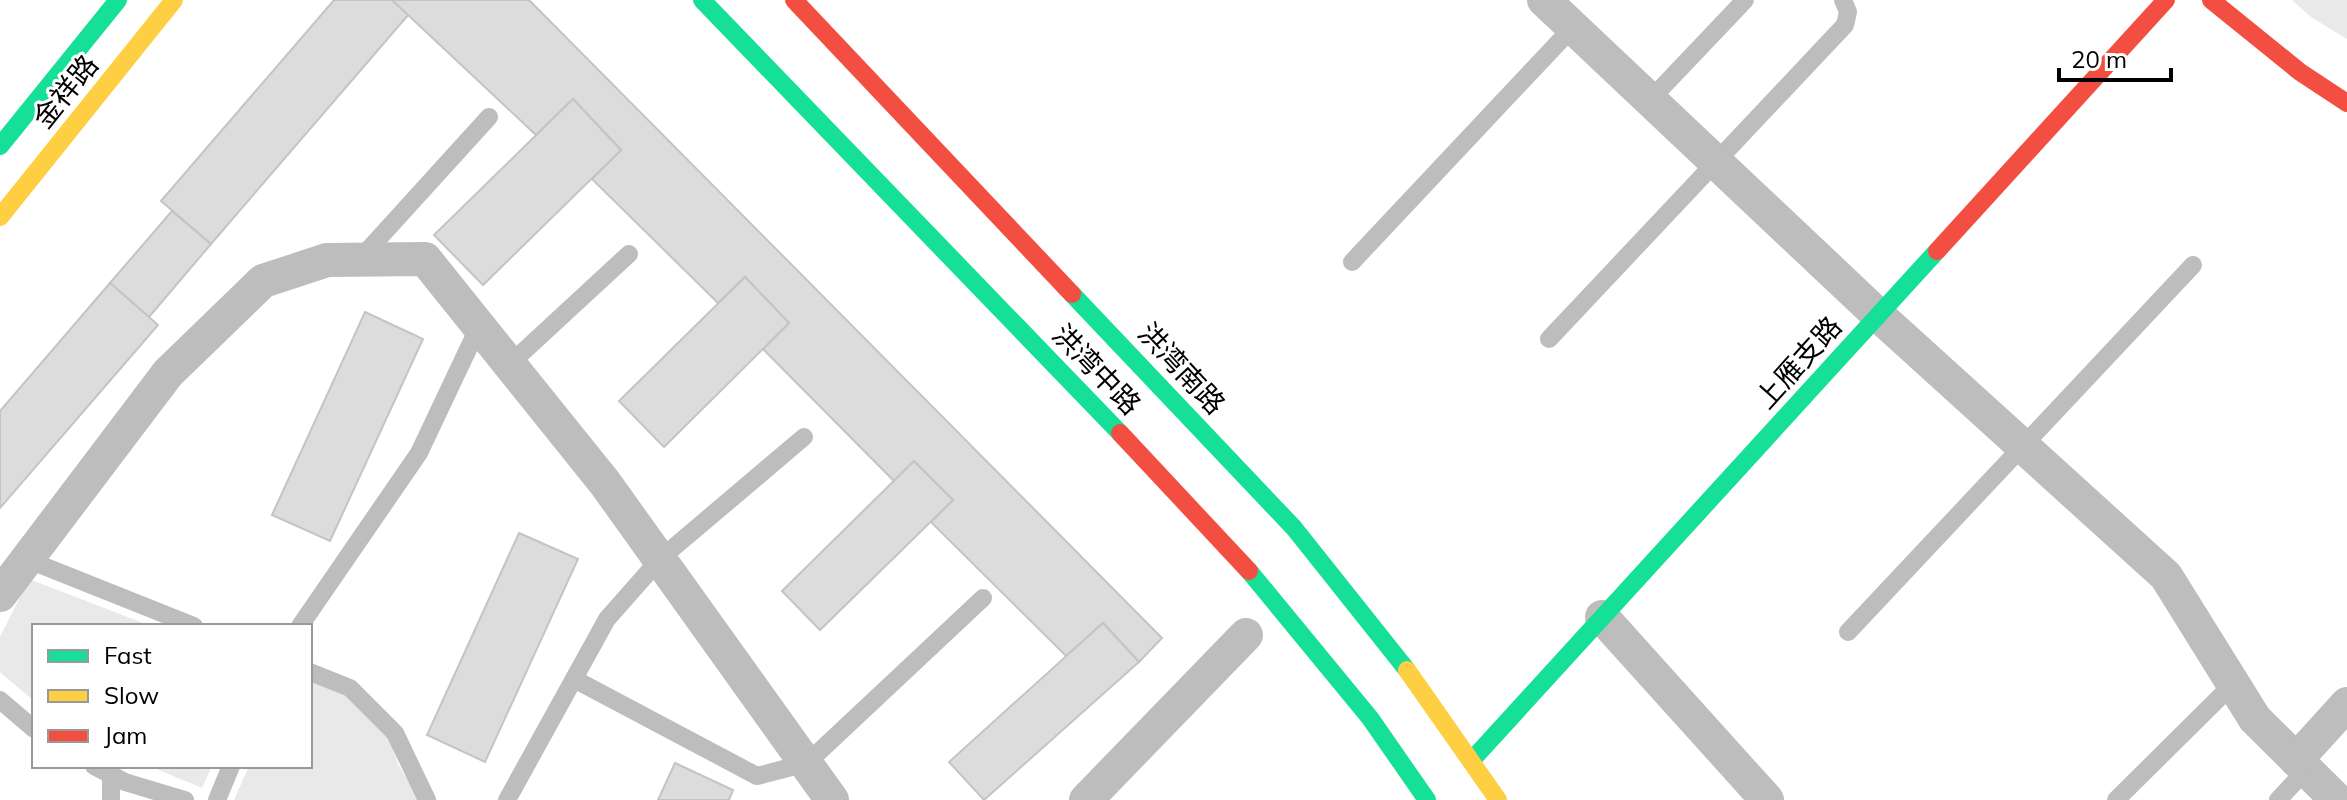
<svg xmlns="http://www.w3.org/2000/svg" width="2347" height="800" font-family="Mulish,'Noto Sans SC',sans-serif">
<rect width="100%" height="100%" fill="#fff"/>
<g fill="#e9e9e9">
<polygon points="2292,0 2347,0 2347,39 2311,17"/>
<polygon points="29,579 151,626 34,626 34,701 0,672 0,637"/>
<polygon points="310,678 343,692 388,734 398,764 419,800 234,800 249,766 310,766"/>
<polygon points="149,766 212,766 202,788"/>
</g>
<g fill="#dcdcdc" stroke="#c4c4c4" stroke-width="2">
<polygon points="334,0 392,0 409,14 211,244 161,201"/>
<polygon points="392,0 529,0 1162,638 1139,662 1103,623 1066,656 931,522 953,500 914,461 894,481 763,349 789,323 745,277 718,303 592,179 621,150 573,99 536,135"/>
<polygon points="573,99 621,150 483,285 434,235"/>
<polygon points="172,211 211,244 149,317 110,283"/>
<polygon points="745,277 789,323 664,447 619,401"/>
<polygon points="110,283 158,325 0,508 0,411"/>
<polygon points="365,312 423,339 330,541 272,515"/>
<polygon points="914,461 953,500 820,630 782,591"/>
<polygon points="519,533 578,559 485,762 427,735"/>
<polygon points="1103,623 1139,662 984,800 949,762"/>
<polygon points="675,763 733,790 729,800 658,800"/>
</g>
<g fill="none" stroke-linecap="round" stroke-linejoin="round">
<g stroke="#bdbdbd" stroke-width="18">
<polyline points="1650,100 1745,0"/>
<polyline points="359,260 489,117"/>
<polyline points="1352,262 1573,27"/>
<polyline points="1549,339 1845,25 1848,12 1843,0"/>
<polyline points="511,363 629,254"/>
<polyline points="26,559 194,626"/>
<polyline points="300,626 419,453 480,324"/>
<polyline points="1848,632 2193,265"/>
<polyline points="310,672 350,688 395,733 427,800"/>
<polyline points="574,679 757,776 807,763 983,598"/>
<polyline points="0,700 34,729"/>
<polyline points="94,766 125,782 185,800"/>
<polyline points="111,774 111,800"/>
<polyline points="217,800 231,766"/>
<polyline points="507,800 607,619 660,559 804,437"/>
<polyline points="2116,800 2232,685"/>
<polyline points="2278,800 2306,770"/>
</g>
<g stroke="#bdbdbd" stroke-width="34">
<polyline points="1544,0 1878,315 2166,576 2255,719 2337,800"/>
<polyline points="0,595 168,373 263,281 327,260 425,259 605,483 832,800"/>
<polyline points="1602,617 1767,800"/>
<polyline points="2296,760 2347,704"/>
<polyline points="1086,800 1246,635"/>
</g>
<g stroke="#16e098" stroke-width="18">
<polyline points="702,0 1120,433"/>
<polyline points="0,146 118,0"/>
<polyline points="1072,294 1294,528 1407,670"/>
<polyline points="1249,571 1370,718 1427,800"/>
<polyline points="1471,761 1937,251"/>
</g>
<g stroke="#ffcf43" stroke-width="18">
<polyline points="0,217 174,0"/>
<polyline points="1407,670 1498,800"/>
</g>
<g stroke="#f24e42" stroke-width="18">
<polyline points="794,0 1072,294"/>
<polyline points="2211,0 2300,72 2347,103"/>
<polyline points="1937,251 2166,0"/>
<polyline points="1120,433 1249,571"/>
</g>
</g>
<g text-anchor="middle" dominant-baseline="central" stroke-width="6" stroke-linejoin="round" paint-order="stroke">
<g font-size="28" fill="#000" stroke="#fff">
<text transform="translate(65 91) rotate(-51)">金祥路</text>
<text transform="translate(1798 362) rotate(-48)">上雁支路</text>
<text transform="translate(1182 368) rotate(47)">洪湾南路</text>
<text transform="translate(1097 369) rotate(46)">洪湾中路</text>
</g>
</g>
<rect x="32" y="624" width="280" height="144" fill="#ffffff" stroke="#999999" stroke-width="2"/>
<rect x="48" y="650" width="40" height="12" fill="#16e098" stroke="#999999" stroke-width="2"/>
<text x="104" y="664" font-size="24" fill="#000000">Fast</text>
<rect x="48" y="690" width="40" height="12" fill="#ffcf43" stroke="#999999" stroke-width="2"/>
<text x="104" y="704" font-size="24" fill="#000000">Slow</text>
<rect x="48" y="730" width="40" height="12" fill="#f24e42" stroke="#999999" stroke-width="2"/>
<text x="104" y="744" font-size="24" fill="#000000">Jam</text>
<path d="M2059 68v12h112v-12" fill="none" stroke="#000000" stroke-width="4"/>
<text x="2071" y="68" font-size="24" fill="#000000" stroke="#ffffff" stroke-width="6" paint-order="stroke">20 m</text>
</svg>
